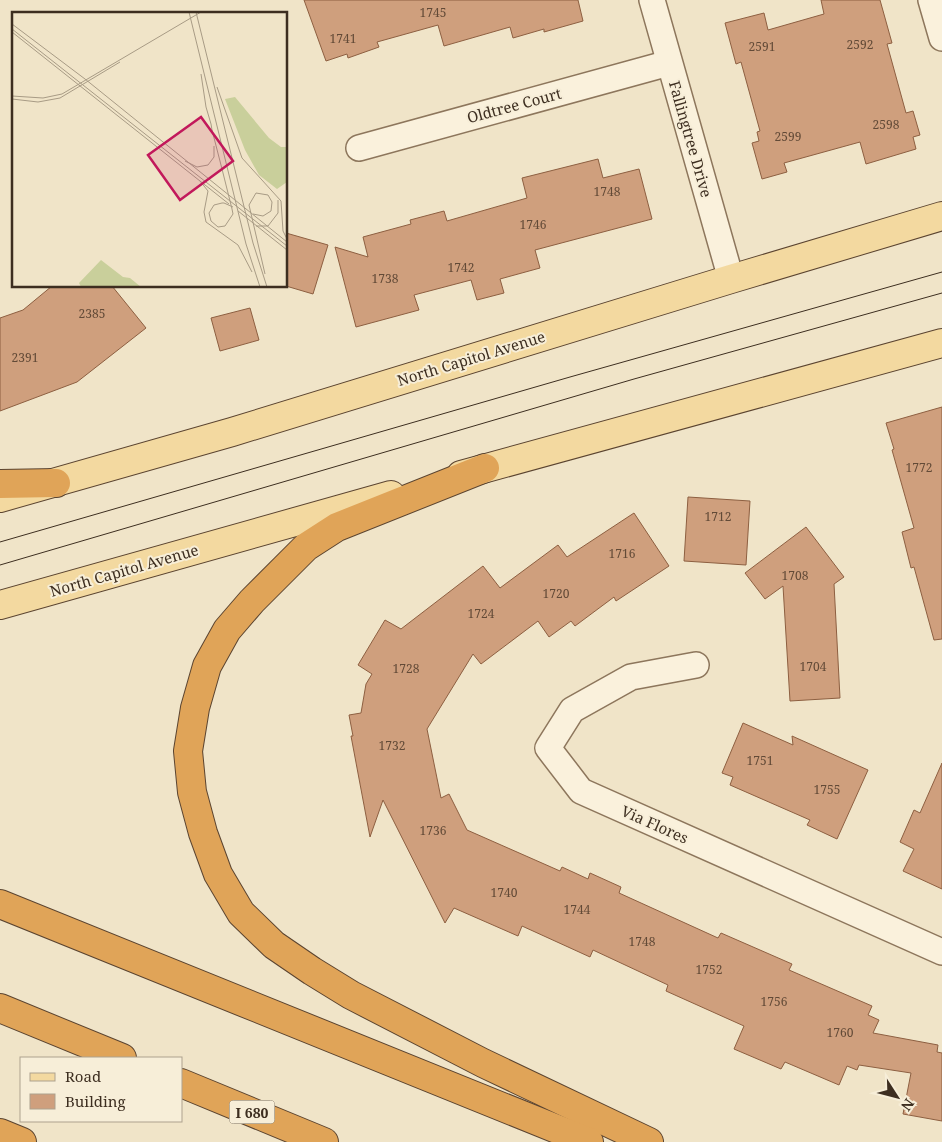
<svg xmlns="http://www.w3.org/2000/svg" width="942" height="1142" font-family="'Noto Serif',serif">
<rect width="100%" height="100%" fill="#f0e4c8"/>
<g fill="#cf9f7d" stroke="#8d5f41">
<polygon points="304,0 578,0 583,21 544,32 544,29 513,38 510,27 444,46 438,25 377,42 379,47 348,58 347,54 326,61"/>
<polygon points="821,0 880,0 892,43 887,44 906,113 913,111 920,135 913,137 916,149 866,164 860,142 784,163 787,172 762,179 752,143 759,141 757,132 760,131 741,62 736,64 725,23 764,13 768,30 824,14"/>
<polygon points="598,159 603,178 639,169 652,219 535,250 540,268 500,279 504,293 477,300 471,280 414,295 419,310 356,327 335,247 368,257 363,237 411,224 410,220 444,211 447,221 527,198 522,178"/>
<polygon points="286,233 328,245 313,294 286,286"/>
<polygon points="52,286 112,286 146,328 77,382 0,411 0,318 23,310"/>
<polygon points="250,308 259,340 220,351 211,318"/>
<polygon points="942,407 942,639 934,640 914,567 911,568 902,532 914,528 892,450 894,449 886,423"/>
<polygon points="688,497 750,501 746,565 684,561"/>
<polygon points="634,513 669,566 616,601 614,597 575,626 571,621 549,637 538,621 481,664 473,654 427,729 441,798 449,794 467,830 560,871 562,867 588,879 590,873 621,887 619,893 718,938 721,933 792,964 789,970 872,1006 868,1015 879,1020 873,1033 938,1045 937,1052 942,1053 942,1121 903,1114 911,1073 859,1065 857,1070 847,1066 839,1085 785,1062 781,1069 734,1049 744,1026 666,991 668,985 593,950 590,957 522,926 518,936 454,908 445,923 383,800 370,837 351,736 353,736 349,715 361,713 366,684 372,674 358,665 385,620 401,629 483,566 500,588 558,545 567,557"/>
<polygon points="806,527 844,577 834,584 840,698 790,701 783,586 765,599 745,573"/>
<polygon points="743,723 793,745 792,736 868,770 837,839 807,825 810,820 730,785 733,777 722,773"/>
<polygon points="942,763 942,889 903,871 914,849 900,842 914,810 920,813"/>
</g>
<g fill="none" stroke-linecap="round" stroke-linejoin="round">
<g stroke="#8d765c" stroke-width="28">
<g id="minor">
<polyline points="652,0 731,279"/>
<polyline points="931,0 942,38"/>
<polyline points="359,148 669,63"/>
<polyline points="696,665 631,677 572,710 548,748 581,791 942,952"/>
</g>
</g>
<g stroke="#5b4430" stroke-width="30">
<g id="primary">
<polyline points="461,475 942,343"/>
<polyline points="0,498 232,432 731,279 942,216"/>
<polyline points="0,605 391,495"/>
</g>
</g>
<g stroke="#5b4430" stroke-width="30">
<g id="motorway">
<polyline points="485,468 337,527 306,547 252,601 227,630 207,666 195,708 188,751 192,792 203,833 218,874 241,913 274,945 312,971 351,995 483,1063 649,1142"/>
<polyline points="0,484 56,483"/>
<polyline points="0,904 589,1142"/>
<polyline points="0,1008 122,1058"/>
<polyline points="181,1083 324,1142"/>
<polyline points="0,1133 22,1142"/>
</g>
</g>
<use href="#minor" stroke="#faf1dc" stroke-width="25"/>
<use href="#primary" stroke="#f3d9a0" stroke-width="28"/>
<use href="#motorway" stroke="#e0a458" stroke-width="28"/>
<g stroke="#3d2e20" stroke-width="1">
<polyline points="0,542 570,377 942,272"/>
<polyline points="0,565 634,379 942,293"/>
</g>
</g>
<g text-anchor="middle" dominant-baseline="central" stroke-width="4" stroke-linejoin="round" paint-order="stroke">
<g font-size="12" fill="#624a37">
<text x="433" y="12">1745</text>
<text x="343" y="38">1741</text>
<text x="860" y="44">2592</text>
<text x="762" y="46">2591</text>
<text x="886" y="124">2598</text>
<text x="788" y="136">2599</text>
<text x="607" y="191">1748</text>
<text x="533" y="224">1746</text>
<text x="461" y="267">1742</text>
<text x="385" y="278">1738</text>
<text x="92" y="313">2385</text>
<text x="25" y="357">2391</text>
<text x="919" y="467">1772</text>
<text x="718" y="516">1712</text>
<text x="622" y="553">1716</text>
<text x="795" y="575">1708</text>
<text x="556" y="593">1720</text>
<text x="481" y="613">1724</text>
<text x="813" y="666">1704</text>
<text x="406" y="668">1728</text>
<text x="392" y="745">1732</text>
<text x="760" y="760">1751</text>
<text x="827" y="789">1755</text>
<text x="433" y="830">1736</text>
<text x="504" y="892">1740</text>
<text x="577" y="909">1744</text>
<text x="642" y="941">1748</text>
<text x="709" y="969">1752</text>
<text x="774" y="1001">1756</text>
<text x="840" y="1032">1760</text>
</g>
<rect fill="#f7eed8" stroke="#756857" stroke-width="1" x="229.5" y="1100.5" width="45" height="23" rx="4"/>
<g font-size="14" font-weight="bold" fill="#3d2e20">
<text x="252" y="1112">I 680</text>
</g>
<g font-size="15" fill="#3d2e20" stroke="#f7eed8">
<text transform="translate(514 105) rotate(-15)">Oldtree Court</text>
<text transform="translate(691 139) rotate(74)">Fallingtree Drive</text>
<text transform="translate(471 358) rotate(-17)">North Capitol Avenue</text>
<text transform="translate(124 570) rotate(-16)">North Capitol Avenue</text>
<text transform="translate(655 824) rotate(24)">Via Flores</text>
</g>
</g>
<g transform="translate(12 12)">
<rect width="275" height="275" fill="#f0e4c8"/>
<path d="M223,85L257,126L269,135H275V170L265,177L247,163L233,138L213,87ZM89,248L111,265L118,266L129,275H69L67,271Z" fill="#c9cf9b"/>
<path fill="none" stroke="#a89b85" stroke-width="1" d="M177,0L234,232L248,275M184,0L241,231L255,275M0,12L73,67L275,230M0,17L275,234M0,20L217,192M189,62L194,95L199,112L200,118L210,157L220,197L221,202L213,214L206,215L199,209L197,201L202,193L210,191H212L221,195M205,75L230,146L269,189L271,219L275,227M0,84L31,86L50,82L189,0M0,87L26,90L48,86L108,50M173,149L185,155L196,153L202,145V134M188,169L196,179L192,200L194,210L226,233L240,260M226,199L275,238M241,202L251,204L259,199L260,190L256,183L244,181L237,193L253,262M244,214H256L266,201V188"/>
<path fill="#c2185b" fill-opacity="0.15" stroke="#c2185b" stroke-width="2.5" d="M189,105L221,149L168,188L136,143Z"/>
<rect width="275" height="275" fill="none" stroke="#3d2e20" stroke-width="2.5"/>
</g>
<rect x="20" y="1057" width="162" height="65" fill="#f7eed8" stroke="#ada18e"/>
<rect x="30" y="1073" width="25" height="8" fill="#f3d9a0" stroke="#ada18e"/>
<text x="65" y="1082" font-size="15" fill="#3d2e20">Road</text>
<rect x="30" y="1094" width="25" height="15" fill="#cf9f7d" stroke="#ada18e"/>
<text x="65" y="1107" font-size="15" fill="#3d2e20">Building</text>
<g transform="translate(897 1097) rotate(126)" stroke="#f7eed8" stroke-width="4" paint-order="stroke">
<path d="M0-4L9 19L0 12L-9 19Z" fill="#3d2e20"/>
<text y="-8" font-size="14" font-weight="bold" text-anchor="middle" fill="#3d2e20">N</text>
</g>
</svg>
